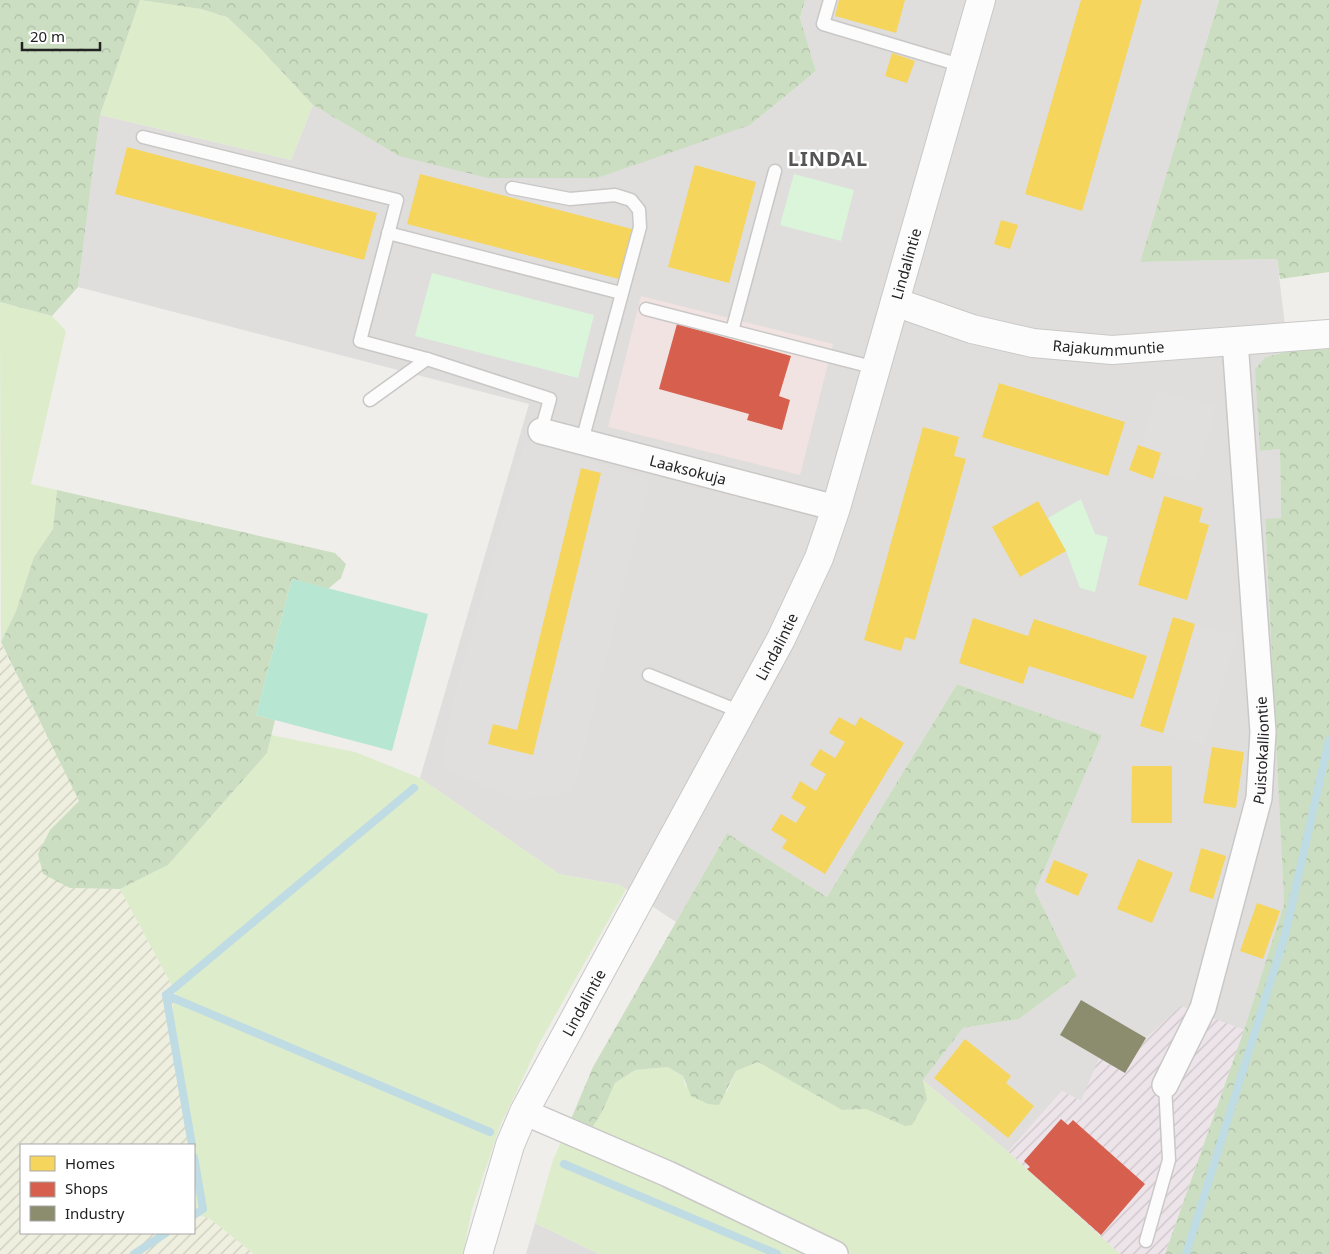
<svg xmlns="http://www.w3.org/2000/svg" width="1329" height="1254" font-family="'Noto Sans',sans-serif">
<defs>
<pattern id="industrial-furrows" width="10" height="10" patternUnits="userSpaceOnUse" patternTransform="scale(1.25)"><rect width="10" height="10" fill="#ede4e9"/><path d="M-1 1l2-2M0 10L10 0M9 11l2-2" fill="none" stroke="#cbc3c8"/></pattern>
<pattern id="farmland-furrows" width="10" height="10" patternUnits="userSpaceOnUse" patternTransform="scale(1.25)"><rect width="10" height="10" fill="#efefdf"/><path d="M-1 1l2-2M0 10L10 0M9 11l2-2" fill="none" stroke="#cdcdbf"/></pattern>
<pattern id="forest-crowns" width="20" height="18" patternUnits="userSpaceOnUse" patternTransform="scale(1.25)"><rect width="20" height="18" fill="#cbdec1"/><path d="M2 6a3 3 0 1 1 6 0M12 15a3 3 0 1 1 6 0" fill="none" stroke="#aebea6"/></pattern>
</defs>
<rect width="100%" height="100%" fill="#f0eeeb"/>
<g fill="#dfdedc">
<polygon points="805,0 1219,0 1140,262 1277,259 1288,351 1266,357 1260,451 1280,449 1281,519 1265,519 1284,904 1244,1030 1181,1007 1146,1038 1125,1073 1081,1101 1062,1091 1008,1152 923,1080 963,1028 1019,1019 1077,976 1035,891 1102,735 957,684 827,897 727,833 676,922 620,885 559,874 420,778 529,404 78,287 100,115 291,160 313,105 399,156 750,125 816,71 800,18"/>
<polygon points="535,1223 599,1254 526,1254"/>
</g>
<polygon fill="#f1e3e1" points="641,296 833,344 800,475 608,427"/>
<polygon fill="url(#industrial-furrows)" points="1181,1006 1244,1030 1165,1254 1120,1254 1008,1152 1062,1091 1081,1101 1099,1058 1125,1073 1146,1038"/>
<polygon fill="url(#farmland-furrows)" points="0,641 79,801 50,830 38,854 70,888 120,889 176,993 171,1016 190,1145 21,1145 21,1233 194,1233 194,1214 209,1218 254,1254 0,1254"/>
<g fill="#ddeccb">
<polygon points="140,0 201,9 227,17 258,46 313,105 291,160 100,115"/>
<polygon points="0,302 52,316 66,331 31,484 57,490 53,529 34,557 16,611 1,642"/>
<polygon points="271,735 355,752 420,778 559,874 620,885 626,889 539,1044 500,1126 472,1209 463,1254 254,1254 209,1218 194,1214 194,1195 196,1189 194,1145 190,1145 171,1016 176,993 120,889 168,865 267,753"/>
<polygon points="758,1062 842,1110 866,1109 905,1126 912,1124 927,1099 923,1080 1008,1152 1120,1254 599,1254 535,1223 553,1160 568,1126 603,1110 615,1083 635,1070 668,1067 683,1076 685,1086 727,1092 736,1071"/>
</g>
<g fill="url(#forest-crowns)">
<polygon points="0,0 805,0 800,18 816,71 750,125 597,178 488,178 399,156 313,105 258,46 227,17 201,9 140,0 100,115 78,287 52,316 0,302"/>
<polygon points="1219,0 1329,0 1329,272 1280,279 1277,259 1140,262"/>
<polygon points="1329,349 1329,1254 1165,1254 1244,1030 1284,904 1265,519 1281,518 1280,449 1260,451 1255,369 1266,357 1288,351"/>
<polygon points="57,490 335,553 346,564 341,578 328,589 292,579 256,715 275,720 267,753 168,865 120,889 70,888 43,874 38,854 50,830 79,801 1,642 16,611 34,557 53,529"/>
<polygon points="957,684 1102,735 1035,891 1077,976 1019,1019 963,1028 923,1080 927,1099 912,1125 905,1126 866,1109 842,1110 758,1062 736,1071 719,1105 708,1104 691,1096 683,1076 668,1067 635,1070 615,1083 603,1110 591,1130 568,1126 593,1067 727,833 827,897"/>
</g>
<g fill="#daf5da">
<polygon points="794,174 854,190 841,241 780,225"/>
<polygon points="432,273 594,315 578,378 415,336"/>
<polygon points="1081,499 1095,534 1108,537 1095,592 1080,588 1066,551 1048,518"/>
</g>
<polygon fill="#b7e6d2" points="292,579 428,614 392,751 256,715"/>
<g fill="#e0dfde">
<polygon points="1157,390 1216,407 1195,481 1136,464"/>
<polygon points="525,440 650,480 573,791 519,800 444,769 444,749 455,693"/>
<polygon points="1195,624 1237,636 1205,745 1163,733"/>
</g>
<g fill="#f6d55c">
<polygon points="839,0 905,0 896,33 835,16"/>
<polygon points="1081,0 1142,0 1082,211 1025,194"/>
<polygon points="892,53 915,61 907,83 885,76"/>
<polygon points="127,147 377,213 364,260 115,194"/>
<polygon points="695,165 756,182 729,283 668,267"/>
<polygon points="420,174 632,229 619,279 407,224"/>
<polygon points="1001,220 1018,225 1010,249 994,244"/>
<polygon points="999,383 1125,422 1108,476 982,437"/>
<polygon points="923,427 959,437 954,456 966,459 915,640 905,637 901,651 864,640"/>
<polygon points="1138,445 1161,453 1153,479 1129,470"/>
<polygon points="581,468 601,473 533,755 488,744 493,724 517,730"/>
<polygon points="1164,496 1203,508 1199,522 1209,525 1187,600 1138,585"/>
<polygon points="1038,501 1066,551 1020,577 992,527"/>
<polygon points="1173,617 1195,624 1163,733 1140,726"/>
<polygon points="973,618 1028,636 1034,619 1147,656 1133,699 1029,666 1023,684 959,663"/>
<polygon points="839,717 855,726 860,717 904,743 825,874 782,848 787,840 771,830 781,814 796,823 806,807 791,798 800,781 816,791 826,774 810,765 820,749 835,758 845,742 829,733"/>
<polygon points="1212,747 1244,752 1236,808 1203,803"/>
<polygon points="1132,766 1172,766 1172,823 1131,823"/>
<polygon points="1201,848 1226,856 1213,899 1189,891"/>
<polygon points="1138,859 1173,873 1152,923 1117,909"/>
<polygon points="1054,860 1088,874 1078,896 1045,882"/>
<polygon points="1257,903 1280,911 1263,959 1240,951"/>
<polygon points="965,1039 1011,1076 1006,1083 1034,1106 1008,1138 934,1078"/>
</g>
<g fill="#d6604d">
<polygon points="677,324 791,356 779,396 790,400 782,430 747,420 749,414 659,389"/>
<polygon points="1061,1119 1068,1125 1073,1120 1145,1184 1101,1235 1027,1169 1030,1167 1024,1161"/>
</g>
<polygon fill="#8c8c6e" points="1081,1000 1146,1038 1125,1073 1060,1035"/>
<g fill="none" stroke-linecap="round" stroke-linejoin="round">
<g stroke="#bfdbe3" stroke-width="8">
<polyline points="166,995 414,788"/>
<polyline points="192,1145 166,995 490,1132"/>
<polyline points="194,1157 203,1209 194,1215"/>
<polyline points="564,1164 777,1254"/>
<polyline points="134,1254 166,1233"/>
<polyline points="1186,1254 1285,935 1329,740"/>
</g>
<g stroke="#c9c8c7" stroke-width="15">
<g id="service">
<polyline points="830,0 823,24 963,66"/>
<polyline points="143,137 397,200 360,341 427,359 550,399 541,431"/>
<polyline points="512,188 570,199 615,195 631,200 639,210 640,227 582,441"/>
<polyline points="388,233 621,293"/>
<polyline points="646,309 876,368"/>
<polyline points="732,331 775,171"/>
<polyline points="370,400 427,359"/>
<polyline points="649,675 741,712"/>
<polyline points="1146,1241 1169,1160 1165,1085"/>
</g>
</g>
<g stroke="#c9c8c7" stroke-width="28">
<g id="minor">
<path id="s1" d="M541,431L836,508"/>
<path id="s2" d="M1165,1085L1203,1008L1259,798L1263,732L1235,341"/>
<polyline points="524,1112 668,1174 835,1254"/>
</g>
</g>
<g stroke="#c9c8c7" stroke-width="30">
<g id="tertiary">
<path id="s3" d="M895,302L972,329L1033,343L1112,350L1329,334"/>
<path id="s4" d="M478,1254L510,1145L524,1112L781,639L819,558L836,508L981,0"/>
</g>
</g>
<use href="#service" stroke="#fdfcfc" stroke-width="12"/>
<use href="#minor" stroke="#fdfcfc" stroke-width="25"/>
<use href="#tertiary" stroke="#fdfcfc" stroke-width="28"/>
</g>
<g text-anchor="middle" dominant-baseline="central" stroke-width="5" stroke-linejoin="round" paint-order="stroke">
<g font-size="15" fill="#222" stroke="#fff">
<text stroke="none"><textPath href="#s4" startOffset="1084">Lindalintie</textPath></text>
<text stroke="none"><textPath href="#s3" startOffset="220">Rajakummuntie</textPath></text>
<text stroke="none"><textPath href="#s1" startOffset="152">Laaksokuja</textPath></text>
<text stroke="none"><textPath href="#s4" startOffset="679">Lindalintie</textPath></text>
<text stroke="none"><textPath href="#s2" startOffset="351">Puistokalliontie</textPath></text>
<text stroke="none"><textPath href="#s4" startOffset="274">Lindalintie</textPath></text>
</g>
<g font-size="20" font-weight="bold" letter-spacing="1" fill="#555" stroke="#fff">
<text x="828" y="158">LINDAL</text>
</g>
</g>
<rect x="20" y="1144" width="175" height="90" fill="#ffffff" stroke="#a7a7a7"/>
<rect x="30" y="1156" width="25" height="15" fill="#f6d55c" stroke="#a7a7a7"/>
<text x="65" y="1169" font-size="15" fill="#222222">Homes</text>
<rect x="30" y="1182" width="25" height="15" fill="#d6604d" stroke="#a7a7a7"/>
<text x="65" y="1194" font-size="15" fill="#222222">Shops</text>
<rect x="30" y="1206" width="25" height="15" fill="#8c8c6e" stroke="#a7a7a7"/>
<text x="65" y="1219" font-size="15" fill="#222222">Industry</text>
<path d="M22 42v8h78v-8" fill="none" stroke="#222222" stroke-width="2.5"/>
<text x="30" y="42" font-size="15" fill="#222222" stroke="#ffffff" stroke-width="4" paint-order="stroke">20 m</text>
</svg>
